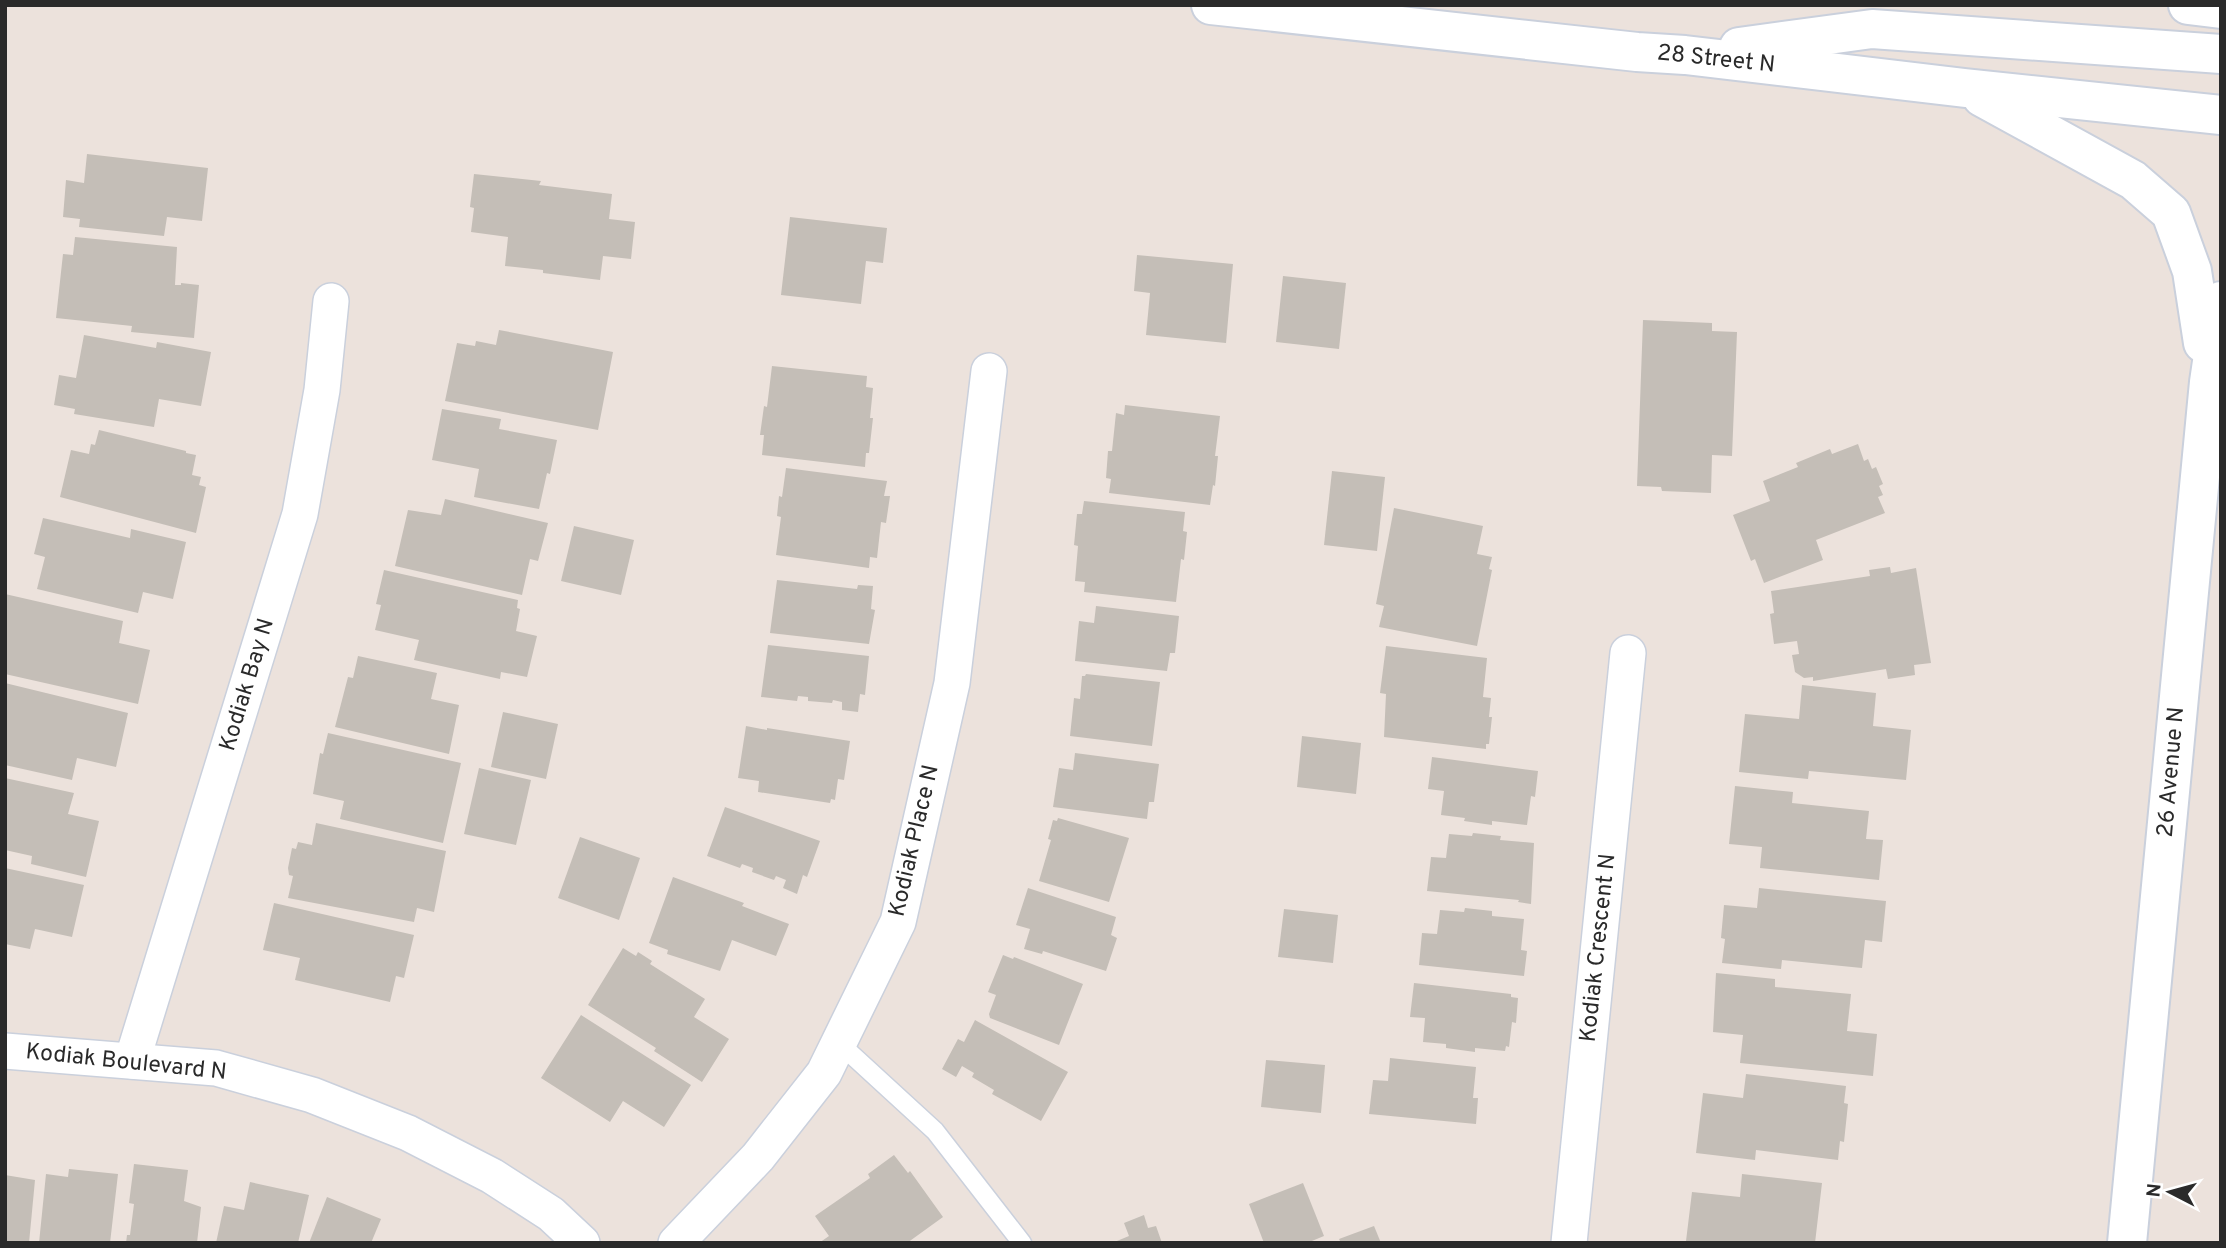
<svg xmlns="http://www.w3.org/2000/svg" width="2226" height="1248" font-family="Overpass,sans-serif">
<rect width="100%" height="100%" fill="#ece2dc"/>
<g fill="#c4beb7">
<polygon points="87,154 208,168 202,221 167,217 164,236 79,227 80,219 63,217 66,180 84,183"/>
<polygon points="474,174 541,181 539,185 612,194 609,219 635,222 631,259 603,256 600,280 543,273 543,270 505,266 508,237 471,232 474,208 470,207"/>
<polygon points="790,217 887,228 883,263 866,261 861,304 781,295"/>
<polygon points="75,237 177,247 175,285 181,285 181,283 199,285 194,338 131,332 132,326 56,318 63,254 73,255"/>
<polygon points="1137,255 1233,264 1226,343 1146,335 1150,293 1134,291"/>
<polygon points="1283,276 1346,283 1339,349 1276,342"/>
<polygon points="1643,320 1712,323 1712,331 1737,332 1732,456 1712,455 1711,493 1662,491 1661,487 1637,486"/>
<polygon points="499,330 613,352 598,430 445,401 457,343 475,346 476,341 496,345"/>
<polygon points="84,335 156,348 157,342 211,352 201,406 159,399 154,427 74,414 75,409 54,405 59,375 76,378"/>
<polygon points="772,366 867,376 866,387 873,388 870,418 873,418 869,453 866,453 865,467 762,455 764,435 760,435 764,406 767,407"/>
<polygon points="1125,405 1220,416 1215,456 1218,456 1215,486 1213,485 1210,505 1109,493 1111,479 1106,478 1108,451 1112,451 1116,413 1124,415"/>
<polygon points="442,409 501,419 499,429 557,440 550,474 547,473 539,509 474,497 479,469 432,460"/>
<polygon points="99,430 186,451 186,453 196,455 192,475 201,477 199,485 206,487 196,533 60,497 71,450 89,454 91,444 95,445"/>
<polygon points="1858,444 1864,461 1868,459 1872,469 1876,467 1883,484 1879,486 1883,495 1878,497 1885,513 1816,540 1823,560 1764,583 1755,559 1751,561 1733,515 1770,501 1763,481 1798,467 1796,463 1830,449 1832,454"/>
<polygon points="786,468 887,481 884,496 890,496 886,523 881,522 877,558 870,557 869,568 776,555 781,517 777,516 779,496 782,497"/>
<polygon points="1332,471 1385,477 1377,551 1324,545"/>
<polygon points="445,499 548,523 538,561 530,559 522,595 395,566 408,510 441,515"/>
<polygon points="1084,501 1185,512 1183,531 1187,532 1184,560 1181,559 1176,602 1084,592 1085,582 1075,581 1078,546 1074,545 1077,514 1082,514"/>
<polygon points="1394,508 1483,526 1477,554 1492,557 1489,569 1492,570 1477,646 1379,627 1384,606 1376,604"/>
<polygon points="43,518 130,538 131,529 186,542 173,599 143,592 138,613 37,589 45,557 34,554"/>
<polygon points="574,526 634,540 621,595 561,581"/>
<polygon points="1890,567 1891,573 1916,568 1931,663 1914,665 1915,675 1888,679 1886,669 1813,681 1813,677 1804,678 1795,672 1792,655 1799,654 1797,641 1774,644 1770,614 1774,613 1771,591 1870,576 1869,570"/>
<polygon points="384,570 518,600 517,608 520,609 516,631 537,636 527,677 501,672 500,679 414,660 419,640 375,630 381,605 376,604"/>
<polygon points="777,580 857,589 858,585 873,586 871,609 875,610 869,644 770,633"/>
<polygon points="5,594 123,621 119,643 150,650 138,704 5,674"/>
<polygon points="1096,606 1179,616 1175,653 1170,653 1167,671 1075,661 1079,621 1094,623"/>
<polygon points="768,645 869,656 865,695 860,694 858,712 842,710 842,702 833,700 832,703 808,701 808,697 798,696 797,701 761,697"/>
<polygon points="1386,646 1487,658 1483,697 1491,698 1489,717 1492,717 1489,744 1486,744 1486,749 1384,737 1386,694 1380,693"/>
<polygon points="358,656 437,673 431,699 459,705 449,754 335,727 348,677 353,678"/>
<polygon points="1086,674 1160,682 1152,746 1070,736 1074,698 1080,699 1082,676 1085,676"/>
<polygon points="5,683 128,713 116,767 77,758 72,780 5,765"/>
<polygon points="1802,685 1876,693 1873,726 1911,730 1906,780 1809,771 1808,779 1739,772 1745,714 1799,719"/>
<polygon points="503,712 558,724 546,779 491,767"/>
<polygon points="746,726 767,730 767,728 850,741 844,780 838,779 835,800 831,799 830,803 758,792 759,781 738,778"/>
<polygon points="328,733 461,763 443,843 340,819 344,801 313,794 320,753 323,754"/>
<polygon points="1302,736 1361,743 1356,794 1297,787"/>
<polygon points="1075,753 1159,764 1154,802 1149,802 1147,819 1053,807 1059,768 1073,770"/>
<polygon points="1432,757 1538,771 1535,797 1531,796 1527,825 1492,821 1492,825 1464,821 1465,818 1441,815 1444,791 1428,789"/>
<polygon points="479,768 531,780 516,845 464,834"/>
<polygon points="5,778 74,793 68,814 99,821 86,877 31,864 32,856 5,850"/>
<polygon points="1735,786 1793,792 1792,803 1869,811 1866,839 1883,840 1879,880 1760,868 1762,847 1729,844"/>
<polygon points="725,807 820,841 807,877 803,875 797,894 783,888 786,880 776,876 774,880 752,872 753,868 742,864 740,868 707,856"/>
<polygon points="1058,818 1129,838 1109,902 1039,881 1051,840 1048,839 1053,820 1057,821"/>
<polygon points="316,823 446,851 434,912 417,908 414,922 288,898 293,876 289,875 288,868 292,848 296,849 298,842 312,845"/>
<polygon points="1473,833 1501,836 1500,840 1534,843 1531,904 1518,902 1519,900 1427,891 1431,857 1446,858 1449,834 1472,836"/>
<polygon points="580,837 640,858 619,920 558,898"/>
<polygon points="5,868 84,885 72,937 35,929 30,949 5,944"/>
<polygon points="673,877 744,903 742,906 789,924 776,956 732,940 720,971 667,954 668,950 649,943"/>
<polygon points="1028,888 1116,917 1111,935 1117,938 1106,971 1043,951 1042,954 1024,949 1030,929 1016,925"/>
<polygon points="1759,888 1886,901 1882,942 1865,940 1862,968 1782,960 1781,969 1722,963 1725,939 1721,938 1724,905 1757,908"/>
<polygon points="274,903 414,935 404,978 396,976 390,1002 295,980 300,958 263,950"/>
<polygon points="1465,908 1492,911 1492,916 1524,919 1521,950 1527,951 1524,976 1419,965 1422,933 1437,934 1440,910 1464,912"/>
<polygon points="1284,909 1338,915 1333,963 1278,957"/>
<polygon points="623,948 636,956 638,952 652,961 650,964 705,999 694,1017 729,1039 702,1082 654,1051 656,1048 588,1005"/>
<polygon points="1003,955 1013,959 1014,957 1083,984 1059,1045 990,1018 989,1014 996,995 988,992"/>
<polygon points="1716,973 1775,979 1775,987 1851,994 1847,1031 1877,1034 1873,1076 1740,1063 1743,1035 1713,1032"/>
<polygon points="1414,983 1511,994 1511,997 1518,998 1516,1023 1512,1022 1509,1047 1506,1046 1505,1051 1475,1048 1475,1052 1446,1048 1446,1044 1423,1042 1425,1018 1410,1017"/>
<polygon points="581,1015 691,1085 664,1127 623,1101 610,1122 541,1078"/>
<polygon points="975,1020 1068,1072 1041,1121 992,1094 994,1090 972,1077 974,1073 962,1066 956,1077 942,1069 958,1039 964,1042"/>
<polygon points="1390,1058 1476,1067 1473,1098 1478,1098 1476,1124 1369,1114 1373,1080 1388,1081"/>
<polygon points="1266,1060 1325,1065 1321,1113 1261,1107"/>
<polygon points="1746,1074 1846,1086 1844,1103 1848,1104 1844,1142 1840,1141 1838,1160 1756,1150 1755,1160 1696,1153 1703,1093 1743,1098"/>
<polygon points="894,1155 908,1173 910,1171 943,1217 907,1243 819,1243 829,1236 815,1216 870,1178 868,1174"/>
<polygon points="134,1164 188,1170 184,1201 201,1207 197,1243 126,1243 127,1235 130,1235 134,1204 129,1203"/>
<polygon points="69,1169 118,1174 110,1243 39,1243 46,1174 68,1177"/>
<polygon points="1742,1174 1822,1183 1815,1243 1686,1241 1692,1192 1740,1197"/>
<polygon points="5,1175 35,1180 29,1243 5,1243"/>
<polygon points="250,1182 309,1195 298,1243 216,1243 224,1206 244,1210"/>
<polygon points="1303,1183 1324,1236 1307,1243 1264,1243 1249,1204"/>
<polygon points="327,1197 381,1219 371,1243 309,1243"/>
<polygon points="1144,1215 1148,1228 1156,1226 1162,1243 1112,1243 1129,1236 1124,1223"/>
<polygon points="1374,1226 1381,1243 1341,1243 1339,1239"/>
</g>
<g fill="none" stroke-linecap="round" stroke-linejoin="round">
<g stroke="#cad0dc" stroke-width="21">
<polyline id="service" points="839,1043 935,1131 1022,1243"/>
</g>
<g stroke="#cad0dc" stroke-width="38">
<g id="minor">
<polyline points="5,1051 216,1068 312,1095 408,1133 492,1176 551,1214 582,1243"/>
<polyline points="132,1061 300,514 322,390 331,301"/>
<polyline points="676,1243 758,1157 824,1073 898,922 952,683 989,371"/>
<polyline points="1569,1243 1628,653"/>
</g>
</g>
<g stroke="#cad0dc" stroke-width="42">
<g id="secondary">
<polyline points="1211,5 1637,52 1685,55 1965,88 2221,115"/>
<polyline points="2188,5 2221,9"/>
<polyline points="1739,47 1872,29 2221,54"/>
<polyline points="1982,97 2133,180 2171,213 2192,271 2203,343"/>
<polyline points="2127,1243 2209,382 2221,301"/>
</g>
</g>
<use href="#service" stroke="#fff" stroke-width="18"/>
<use href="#minor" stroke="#fff" stroke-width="35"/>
<use href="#secondary" stroke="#fff" stroke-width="38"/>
</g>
<g text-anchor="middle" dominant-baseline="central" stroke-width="5" stroke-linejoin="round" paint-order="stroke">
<g font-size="23" fill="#2a2a2a" stroke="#fff">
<text transform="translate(1716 60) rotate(6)">28 Street N</text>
<text transform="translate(248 685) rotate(-73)">Kodiak Bay N</text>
<text transform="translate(2172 772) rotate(-85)">26 Avenue N</text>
<text transform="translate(915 841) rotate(-77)">Kodiak Place N</text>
<text transform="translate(1599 948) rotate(-84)">Kodiak Crescent N</text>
<text transform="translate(126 1063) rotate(6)">Kodiak Boulevard N</text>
</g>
</g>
<rect width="2226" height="1248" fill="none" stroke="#2a2a2a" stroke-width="14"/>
<g transform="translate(2170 1192) rotate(276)" stroke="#ffffff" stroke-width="5" paint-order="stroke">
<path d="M0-5L12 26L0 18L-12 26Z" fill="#2a2a2a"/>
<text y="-10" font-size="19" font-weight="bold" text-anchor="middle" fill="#2a2a2a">N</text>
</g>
</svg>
